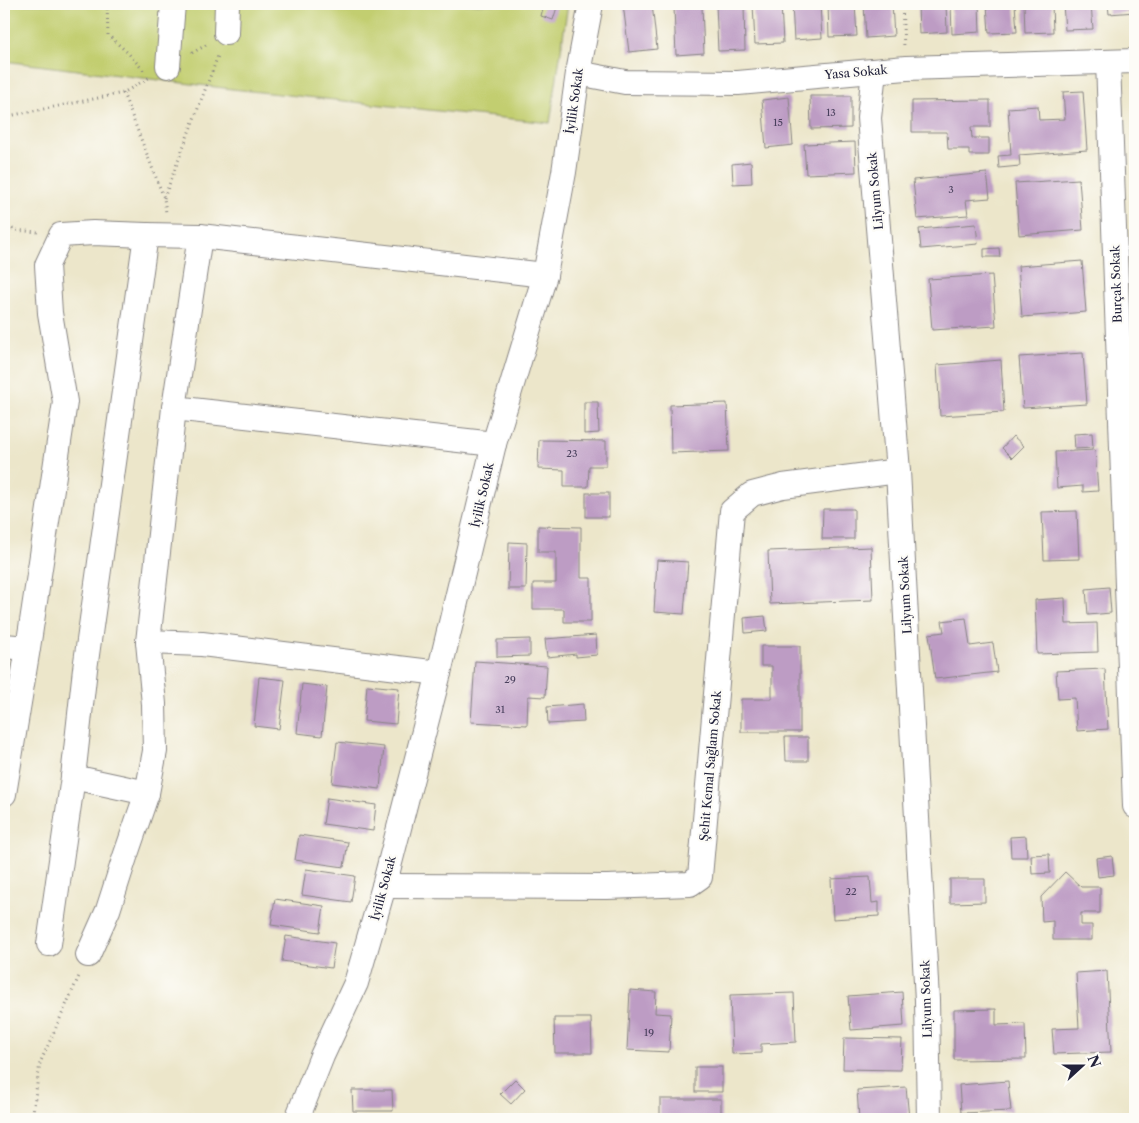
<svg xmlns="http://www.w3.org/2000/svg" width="1139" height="1123" font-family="'Libre Caslon Text',serif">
<rect width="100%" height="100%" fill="#fdfcf7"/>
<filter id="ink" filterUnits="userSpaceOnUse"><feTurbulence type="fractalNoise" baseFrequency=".02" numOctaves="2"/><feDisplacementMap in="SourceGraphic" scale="10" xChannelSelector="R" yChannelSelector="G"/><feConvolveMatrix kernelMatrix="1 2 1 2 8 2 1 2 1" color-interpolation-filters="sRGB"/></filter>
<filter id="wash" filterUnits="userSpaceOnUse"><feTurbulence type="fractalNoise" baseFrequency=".0096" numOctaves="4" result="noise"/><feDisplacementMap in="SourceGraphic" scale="20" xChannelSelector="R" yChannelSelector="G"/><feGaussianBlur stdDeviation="1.12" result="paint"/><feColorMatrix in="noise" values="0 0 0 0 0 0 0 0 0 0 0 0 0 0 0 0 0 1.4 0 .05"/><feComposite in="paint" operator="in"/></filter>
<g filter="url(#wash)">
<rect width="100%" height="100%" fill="#ece6ca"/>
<polygon fill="#c2ce6f" stroke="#727855" points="4,4 568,4 550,123 232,89 4,61"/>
<g id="blocks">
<g fill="#bd9cc4">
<polygon points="544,4 558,4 553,20 541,16"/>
<polygon points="623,4 652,4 657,49 629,52"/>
<polygon points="716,4 744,4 745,50 718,51"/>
<polygon points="753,4 781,4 783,43 755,44"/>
<polygon points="792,4 820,4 822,38 794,40"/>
<polygon points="828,4 855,4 857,36 829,37"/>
<polygon points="864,4 892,4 894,36 866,38"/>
<polygon points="918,4 946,4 947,32 919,34"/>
<polygon points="951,4 979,4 980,32 952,34"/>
<polygon points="987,4 1015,4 1017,32 989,33"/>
<polygon points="1024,4 1052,4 1053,32 1025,33"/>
<polygon points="1063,4 1091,4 1093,29 1065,30"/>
<polygon points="1108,4 1135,4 1135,12 1109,14"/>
<polygon points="702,7 704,53 676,55 674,8"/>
<polygon points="1083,91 1087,150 1019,155 1020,166 999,168 998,156 1011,155 1008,108 1038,106 1039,120 1065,119 1063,92"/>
<polygon points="810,96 851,96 851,128 811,129"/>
<polygon points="789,97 793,145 766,148 762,100"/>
<polygon points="990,100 990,127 971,127 972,138 989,138 989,155 969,155 969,149 948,149 947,132 912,132 912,101"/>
<polygon points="855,142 856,172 806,174 804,144"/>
<polygon points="751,162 752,183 733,184 732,164"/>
<polygon points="987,173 990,198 966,200 968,215 917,219 913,180"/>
<polygon points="1079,179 1083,230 1019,235 1015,183"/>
<polygon points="976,224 978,244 921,249 919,229"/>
<polygon points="999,248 1000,257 984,257 984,249"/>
<polygon points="1082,261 1086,312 1022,317 1018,266"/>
<polygon points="992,275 996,326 932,330 928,279"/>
<polygon points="1083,353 1087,404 1023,408 1019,357"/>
<polygon points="1001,360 1004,412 940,416 937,365"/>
<polygon points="584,402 598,402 599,433 584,434"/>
<polygon points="727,403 729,451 671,453 670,405"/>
<polygon points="1092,433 1093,448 1075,449 1074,434"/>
<polygon points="1013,436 1024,446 1012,458 1002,448"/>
<polygon points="539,440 606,441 606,466 589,466 588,487 564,487 564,470 538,469"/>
<polygon points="1095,450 1098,491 1083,492 1083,486 1057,488 1055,452"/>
<rect x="586" y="493" width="23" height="24"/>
<polygon points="823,509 854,509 854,539 822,539"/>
<polygon points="1077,511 1079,559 1044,560 1042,512"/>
<polygon points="538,526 581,527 581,578 591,578 591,622 564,622 564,609 533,609 533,583 556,583 556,552 538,552"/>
<polygon points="509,542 527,543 526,589 508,589"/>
<polygon points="871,547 873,600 770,604 768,551"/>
<polygon points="657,560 688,562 684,614 654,612"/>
<polygon points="1109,587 1111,613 1088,615 1086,589"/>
<polygon points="1065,598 1066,624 1097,623 1098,652 1037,654 1035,600"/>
<polygon points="765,616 767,631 745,633 744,618"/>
<polygon points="966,618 970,646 993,643 997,672 935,679 929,634 944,632 942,621"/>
<polygon points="596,635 597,655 576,657 576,654 547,657 545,639"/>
<polygon points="530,639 530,656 497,657 497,640"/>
<polygon points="761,646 800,646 800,732 741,732 741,699 772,699 772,666 761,666"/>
<polygon points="475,661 547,666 545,697 528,696 527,725 471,722"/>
<polygon points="1105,669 1108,729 1077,731 1075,698 1058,699 1056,671"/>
<polygon points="259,677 285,680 279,729 254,726"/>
<polygon points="302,684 327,687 322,736 297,733"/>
<polygon points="367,685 399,688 396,724 364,721"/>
<polygon points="583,704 584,722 548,724 547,707"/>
<polygon points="785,737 808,737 808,761 786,761"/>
<polygon points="337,742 384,747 380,789 332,783"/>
<polygon points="327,798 376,805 373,831 323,824"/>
<polygon points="299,835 348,842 344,867 295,860"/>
<polygon points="1026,836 1027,857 1011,857 1010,837"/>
<polygon points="1049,854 1050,873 1032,874 1031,855"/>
<polygon points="1112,856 1114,875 1098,877 1096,858"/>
<polygon points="306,869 355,876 351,902 302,895"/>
<polygon points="1065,872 1081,887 1100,887 1100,913 1081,913 1081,925 1092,925 1092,940 1053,940 1053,921 1042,922 1041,897"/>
<polygon points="870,877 872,903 879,902 879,916 833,919 831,879"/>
<polygon points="950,879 985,879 985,902 950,903"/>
<polygon points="275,899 324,906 320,932 271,925"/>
<polygon points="286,936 335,943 331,968 282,961"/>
<polygon points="1107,971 1111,1052 1054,1054 1052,1029 1079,1028 1076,973"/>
<polygon points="630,990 656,992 655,1013 671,1014 669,1052 627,1050"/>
<polygon points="902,992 904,1026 851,1030 848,996"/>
<polygon points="794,993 796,1042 761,1044 761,1053 732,1054 730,995"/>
<polygon points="996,1009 996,1025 1025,1024 1026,1059 954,1060 954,1010"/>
<polygon points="554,1018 591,1018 592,1053 555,1053"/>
<polygon points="844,1038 902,1039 901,1070 843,1069"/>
<rect x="695" y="1067" width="27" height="25"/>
<polygon points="515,1079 525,1089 511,1104 500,1094"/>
<polygon points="1008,1081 1011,1111 961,1113 959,1085"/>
<polygon points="906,1087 909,1118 859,1119 857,1090"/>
<polygon points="352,1090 392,1090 393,1111 353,1111"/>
<rect x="660" y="1099" width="61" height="20"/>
</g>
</g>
</g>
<g filter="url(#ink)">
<use href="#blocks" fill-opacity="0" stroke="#878482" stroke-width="1"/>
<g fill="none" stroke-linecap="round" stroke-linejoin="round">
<g stroke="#878482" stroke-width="26">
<g id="minor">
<polyline points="226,33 227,4"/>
<polyline points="1108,62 1135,806"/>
<polyline points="168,66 173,4"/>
<polyline points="874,71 869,118 898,471 927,1000 929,1119"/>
<polyline points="578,73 625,82 738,83 906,68 1135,61"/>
<polyline points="174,408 494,444"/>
<polyline points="148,642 202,644 439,673"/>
<polyline points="4,646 28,648"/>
<polyline points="73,777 147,793 155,751 154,704 148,642 174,408 200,236"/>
<polyline points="4,794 28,648 65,402 50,313 47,265 61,235 93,233 146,235 200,236 545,275"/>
<polyline points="384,886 607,887 690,884 700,877 732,511 752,494 783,486 898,471"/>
<polyline points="49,944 73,777 85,669 146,235"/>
<polyline points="88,955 108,910 125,857 147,793"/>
<polyline points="297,1119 322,1056 356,983 384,886 439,673 494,444 545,275 564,172 578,73 591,4"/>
</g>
</g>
<g stroke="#878482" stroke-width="3" stroke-dasharray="1 4" stroke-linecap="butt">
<polyline points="107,4 108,35 128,53 145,72"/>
<polyline points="902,4 904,47"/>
<polyline points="192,53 208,44"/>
<polyline points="123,93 164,198 166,213"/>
<polyline points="4,117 123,93 150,77"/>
<polyline points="164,198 219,53"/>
<polyline points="4,223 14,230 38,232"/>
<polyline points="32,1119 40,1063 80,974"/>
</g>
<use href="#minor" stroke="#fff" stroke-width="24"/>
</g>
</g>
<g text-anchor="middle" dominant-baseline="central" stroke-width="4.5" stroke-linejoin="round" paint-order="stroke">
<g font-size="10" fill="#49405d">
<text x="831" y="112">13</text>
<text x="778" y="122">15</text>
<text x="951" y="189">3</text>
<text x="572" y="453">23</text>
<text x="510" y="679">29</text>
<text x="500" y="709">31</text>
<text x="851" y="891">22</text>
<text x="649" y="1032">19</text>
</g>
<g font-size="12" fill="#22223b" stroke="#fdfcf7">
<text transform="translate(856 72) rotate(-5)">Yasa Sokak</text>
<text transform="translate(574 101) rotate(-82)">İyilik Sokak</text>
<text transform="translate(875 191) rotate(-95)">Lilyum Sokak</text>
<text transform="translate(1116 284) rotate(-92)">Burçak Sokak</text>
<text transform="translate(482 495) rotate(-77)">İyilik Sokak</text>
<text transform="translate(905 595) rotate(-93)">Lilyum Sokak</text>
<text transform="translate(710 766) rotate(-85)">Şehit Kemal Sağlam Sokak</text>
<text transform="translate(383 888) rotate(-75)">İyilik Sokak</text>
<text transform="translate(926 999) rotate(-92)">Lilyum Sokak</text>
</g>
</g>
<rect width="1139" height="1123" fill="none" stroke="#fdfcf7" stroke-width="20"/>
<g transform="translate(1082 1066) rotate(69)" stroke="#fdfcf7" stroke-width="4" paint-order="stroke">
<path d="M0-4L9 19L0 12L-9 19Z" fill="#22223b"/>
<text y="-8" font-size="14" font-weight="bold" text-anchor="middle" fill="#22223b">N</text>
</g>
</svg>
